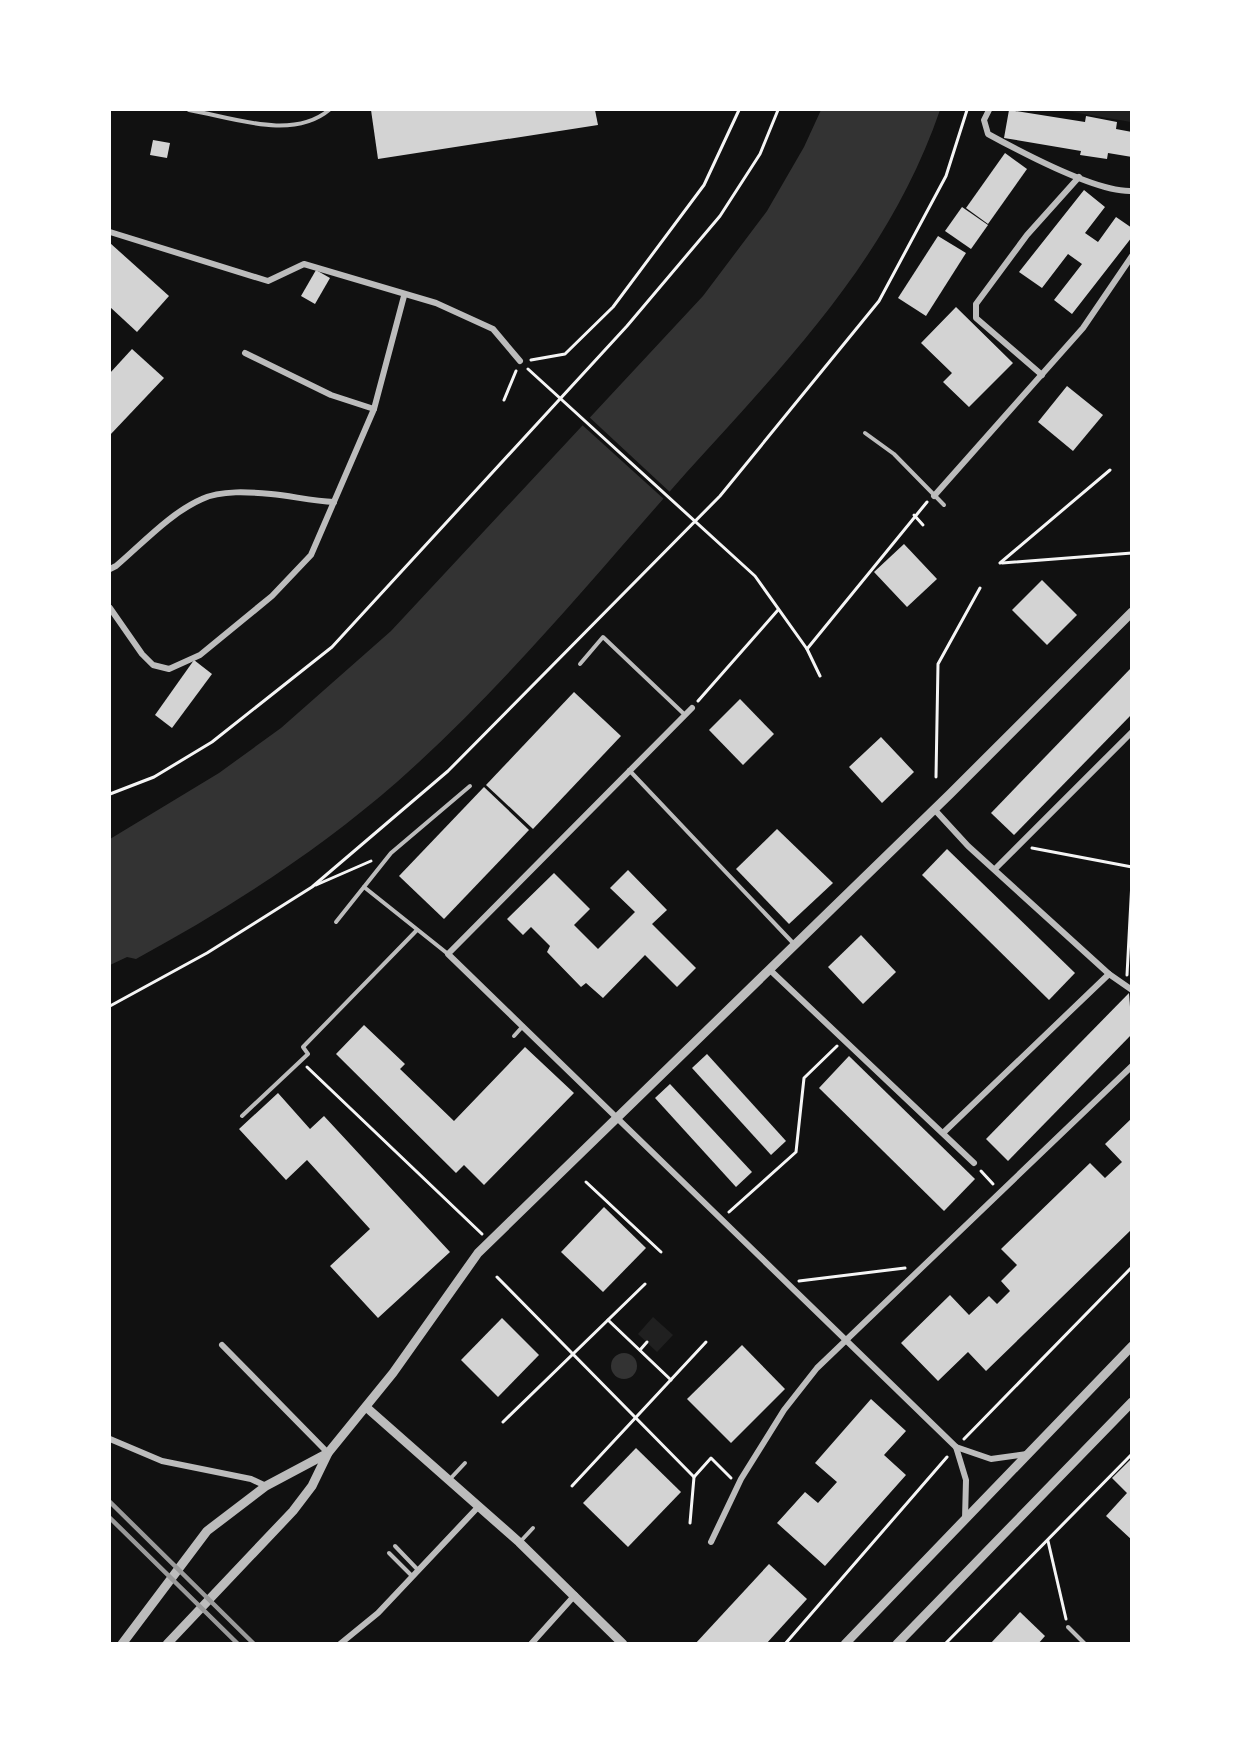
<svg xmlns="http://www.w3.org/2000/svg" width="1241" height="1753" font-family="'Nunito Sans',sans-serif">
<rect width="100%" height="100%" fill="#111"/>
<g fill="#202020">
<polygon points="1061,110 1131,110 1131,122"/>
<polygon points="653,1317 673,1335 657,1352 638,1334"/>
</g>
<g fill="#333">
<path d="M821,110H940C889,258 789,359 686,473C593,578 503,688 397,782C318,851 228,909 136,959L127,957L110,965V839L219,773L281,728L391,631L703,296L767,211L804,147Z"/>
<circle cx="624" cy="1366" r="13"/>
</g>
<polygon fill="#111" points="587,415 672,494 666,501 580,423"/>
<g fill="#d3d3d3">
<polygon points="371,110 595,110 598,125 378,159"/>
<polygon points="1009,110 1085,122 1086,116 1117,122 1116,129 1132,132 1132,157 1108,153 1107,159 1080,155 1081,151 1004,138"/>
<polygon points="153,140 170,143 167,158 150,155"/>
<polygon points="1005,153 1027,169 988,224 966,208"/>
<polygon points="1084,190 1105,207 1085,233 1098,242 1116,217 1132,228 1132,237 1072,314 1054,300 1082,264 1068,254 1042,288 1019,272"/>
<polygon points="962,207 988,225 971,249 945,231"/>
<polygon points="938,236 966,253 926,316 898,298"/>
<polygon points="110,243 169,296 137,332 110,307"/>
<polygon points="316,270 330,278 315,304 301,296"/>
<polygon points="956,307 1013,363 969,407 943,382 952,373 921,343"/>
<polygon points="132,349 164,378 110,435 110,373"/>
<polygon points="1067,386 1103,415 1073,451 1038,422"/>
<polygon points="904,544 937,579 907,607 874,572"/>
<polygon points="1042,580 1077,615 1047,645 1012,610"/>
<polygon points="194,660 212,674 172,728 155,715"/>
<polygon points="1132,667 1132,714 1014,835 991,813"/>
<polygon points="574,692 621,736 533,829 486,785"/>
<polygon points="740,699 774,734 743,765 709,730"/>
<polygon points="881,737 914,772 882,803 849,767"/>
<polygon points="484,787 529,830 444,919 399,876"/>
<polygon points="777,829 833,883 789,924 736,869"/>
<polygon points="947,849 1075,973 1049,1000 922,875"/>
<polygon points="628,870 667,910 652,924 696,968 677,987 645,955 603,998 586,983 581,987 547,952 550,946 531,927 523,935 507,919 554,873 590,909 574,925 598,949 635,912 610,888"/>
<polygon points="861,935 896,972 863,1004 828,967"/>
<polygon points="1129,993 1132,1034 1008,1161 986,1139"/>
<polygon points="364,1025 405,1064 400,1069 454,1121 525,1047 574,1093 484,1185 464,1165 456,1173 336,1054"/>
<polygon points="707,1054 786,1141 771,1155 692,1068"/>
<polygon points="849,1056 975,1179 944,1211 819,1088"/>
<polygon points="670,1084 752,1172 736,1187 655,1098"/>
<polygon points="278,1093 310,1129 324,1116 450,1252 378,1318 330,1266 370,1229 307,1160 286,1180 239,1129"/>
<polygon points="1132,1118 1132,1229 986,1371 968,1352 938,1381 901,1343 950,1295 969,1315 989,1296 997,1304 1010,1291 1001,1281 1017,1265 1001,1249 1090,1163 1105,1178 1122,1162 1105,1144"/>
<polygon points="604,1207 646,1248 603,1292 561,1252"/>
<polygon points="502,1318 539,1355 498,1397 461,1360"/>
<polygon points="742,1345 785,1389 731,1443 687,1399"/>
<polygon points="871,1399 906,1431 884,1455 906,1475 825,1566 777,1523 805,1492 818,1503 837,1482 815,1463"/>
<polygon points="636,1448 681,1492 628,1547 583,1503"/>
<polygon points="1132,1458 1132,1540 1106,1516 1127,1493 1112,1478"/>
<polygon points="769,1564 807,1599 766,1644 695,1644"/>
<polygon points="1020,1612 1045,1636 1038,1644 990,1644"/>
</g>
<g fill="none" stroke-linecap="round" stroke-linejoin="round">
<g stroke="#f5f5f5" stroke-width="3">
<polyline points="531,360 565,354 613,307 704,185 739,110"/>
<polyline points="528,369 755,576 807,649 820,676"/>
<polyline points="504,400 516,371"/>
<polyline points="914,515 923,525"/>
<polyline points="1000,563 1110,470"/>
<polyline points="1002,563 1132,553"/>
<polyline points="807,649 927,502"/>
<polyline points="698,701 778,610"/>
<polyline points="936,777 938,664 980,588"/>
<polyline points="110,794 154,777 212,742 332,647 627,326 720,216 760,154 778,110"/>
<polyline points="1032,848 1132,867"/>
<polyline points="316,885 371,861"/>
<polyline points="1127,975 1132,881"/>
<polyline points="110,1006 207,953 312,887 448,771 720,496 879,301 946,176 967,110"/>
<polyline points="307,1067 482,1234"/>
<polyline points="981,1171 993,1184"/>
<polyline points="586,1182 661,1252"/>
<polyline points="729,1212 796,1152 804,1078 837,1046"/>
<polyline points="497,1277 694,1477"/>
<polyline points="799,1281 905,1268"/>
<polyline points="608,1320 671,1380"/>
<polyline points="640,1350 647,1342"/>
<polyline points="503,1422 645,1284"/>
<polyline points="964,1439 1132,1267"/>
<polyline points="572,1486 706,1342"/>
<polyline points="690,1523 694,1477 711,1458 731,1478"/>
<polyline points="1048,1541 1066,1619"/>
<polyline points="785,1644 947,1457"/>
<polyline points="945,1644 1132,1454"/>
</g>
<g stroke="#bcbcbc" stroke-width="4">
<path d="M189,110C231,117 292,141 329,110"/>
<polyline points="865,433 894,454 944,505"/>
<polyline points="580,664 603,637 684,714"/>
<polyline points="629,770 794,944"/>
<polyline points="364,887 448,954"/>
<polyline points="336,922 391,853 470,786"/>
<polyline points="514,1036 523,1026"/>
<polyline points="242,1116 308,1054 303,1047 417,930"/>
<polyline points="450,1479 465,1463"/>
<polyline points="520,1542 533,1528"/>
<polyline points="395,1546 418,1570"/>
<polyline points="389,1553 412,1576"/>
<polyline points="1068,1627 1085,1644"/>
</g>
<g stroke="#bcbcbc" stroke-width="6">
<path d="M989,110L984,120L988,134C1019,151 1097,193 1132,191"/>
<polyline points="110,232 268,281 304,264 436,303 493,329 520,361"/>
<polyline points="245,353 331,395 374,409"/>
<polyline points="1042,375 976,318 976,304 1027,235 1079,177"/>
<polyline points="934,496 1083,328 1132,256"/>
<path d="M110,569L116,566C142,544 170,513 202,499C221,490 250,492 271,494C292,496 312,501 334,502"/>
<polyline points="110,608 142,654 153,665 169,669 200,655 272,596 311,555 374,409 404,296"/>
<polyline points="692,708 448,954 956,1447 991,1459 1027,1454"/>
<polyline points="934,809 968,846 1109,974 1132,990"/>
<polyline points="995,869 1132,732"/>
<polyline points="770,970 974,1163"/>
<polyline points="943,1133 1109,974"/>
<polyline points="222,1345 328,1453"/>
<polyline points="110,1439 162,1461 251,1479 266,1486"/>
<polyline points="956,1447 966,1480 965,1519"/>
<polyline points="711,1542 741,1479 784,1410 817,1368 1132,1066"/>
<polyline points="340,1644 378,1613 479,1506"/>
<polyline points="531,1644 575,1595"/>
</g>
<g stroke="#bcbcbc" stroke-width="9">
<polyline points="366,1407 519,1542 623,1644"/>
<polyline points="122,1644 207,1531 266,1486 328,1453"/>
<polyline points="167,1644 293,1511 312,1486 328,1453 393,1373 478,1253 950,794 1132,612"/>
<polyline points="845,1644 1132,1346"/>
<polyline points="897,1644 1132,1402"/>
</g>
<g stroke="#9a9a9a" stroke-width="4.5">
<polyline points="110,1502 254,1644"/>
<polyline points="110,1518 238,1644"/>
</g>
</g>
<rect width="1241" height="1753" fill="none" stroke="#ffffff" stroke-width="222"/>
</svg>
